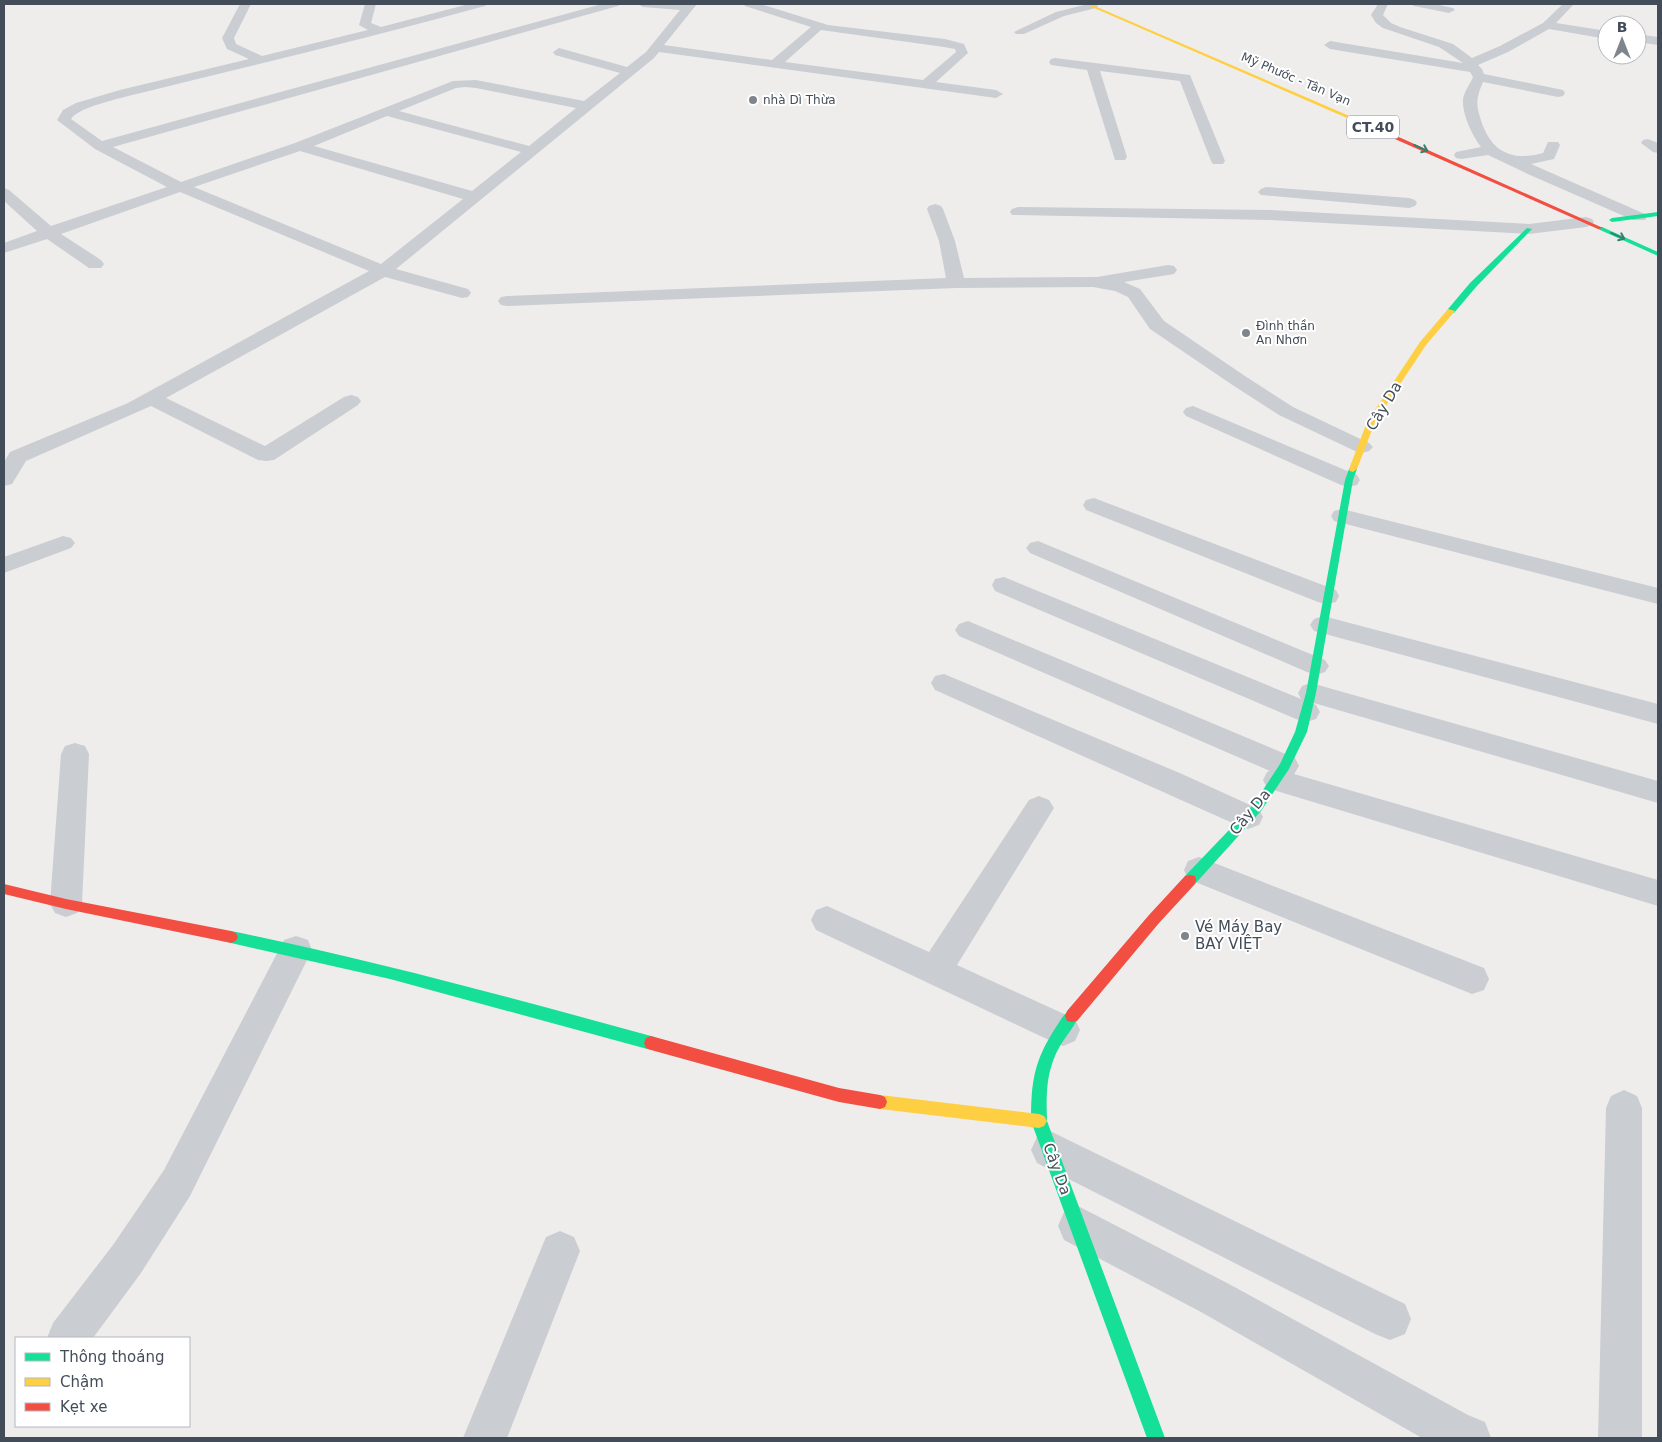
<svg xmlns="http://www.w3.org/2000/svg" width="1662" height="1442" font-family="'DejaVu Sans',sans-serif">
<rect width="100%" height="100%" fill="#eeedec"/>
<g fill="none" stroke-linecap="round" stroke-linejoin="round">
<g fill="#cacdd1" fill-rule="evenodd">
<path d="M240,4H251L234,38L236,44L262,56L368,30L359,25L365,4H376L371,23L381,27L469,4H487L485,6C372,37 259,64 145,92C130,96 79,106 71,119L102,141L602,4H620L618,6L113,147L181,182L295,143L453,81L476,80L584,101L620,73L555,55L553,52L559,48L627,67L646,52L680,10L643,7L638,4H697L664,45L772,60L811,27L745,6L744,4H760L828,25L945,39L964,44L968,53L936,82L996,90L1003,94L996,98L659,52L654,58L396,269L468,289L471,293L468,297L462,298L385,277L166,398L265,446L344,397L351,395L358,397L361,401L358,405L274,460L266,461L258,460L151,406L26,461L12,484L4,486V462L10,452L128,403L369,271L180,192L61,234L101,260L104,264L101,268H89L47,239L4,253V243L37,231L4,201V188L9,190L51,226L167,187L95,149L57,120L63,110L76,103L120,90L249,59L227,49L222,38ZM821,30L944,47L955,49L956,52L923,80L785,62ZM465,87L476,88L576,108L529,146L399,111L456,88ZM387,116L521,152L472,191L314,146ZM300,151L463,199L381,264L194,187Z"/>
<polygon points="1088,4 1096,4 1098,6 1096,8 1064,16 1024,34 1016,34 1014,32 1056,12"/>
<path d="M1378,4H1388L1383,15L1391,23L1400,27L1453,44L1472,58L1500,46L1543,23L1563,4H1574L1556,23L1607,31V39L1549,29L1508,52L1478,65L1482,69L1484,74L1563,90L1565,93L1563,96L1558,97L1483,82C1475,101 1476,106 1483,126C1494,154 1515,161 1543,153L1548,142H1558L1560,145L1554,159L1531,164L1645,214L1647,217L1645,220H1633L1530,175L1488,155L1461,159L1456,158L1454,155L1456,152L1481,147C1472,135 1462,115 1463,99C1464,92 1470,84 1473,77L1470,72L1330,49L1324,45L1330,41L1463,63L1439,47L1383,28L1376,23L1371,15Z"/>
<polygon points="1412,4 1434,4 1453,8 1455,10 1449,13 1414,6"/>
<polygon points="1637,34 1658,37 1658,45 1637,42"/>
<polygon points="1055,58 1190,75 1225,161 1223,164 1213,164 1211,161 1180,81 1100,71 1127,157 1125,160 1115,160 1087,70 1051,65 1049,62 1051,59"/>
<polygon points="1648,139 1658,143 1658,153 1653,152 1641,143 1643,140"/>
<polygon points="1266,187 1409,198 1415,200 1417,203 1415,206 1409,208 1261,195 1258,192 1261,189"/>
<polygon points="935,204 941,206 943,209 955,241 964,278 1097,277 1168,265 1174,266 1177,270 1174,274 1124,282 1140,289 1164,321 1245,376 1293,407 1369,443 1373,447 1369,451 1362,453 1355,451 1279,415 1231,384 1150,329 1128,297 1115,291 1093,287 956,288 507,306 501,305 498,301 501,297 507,296 946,278 939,241 927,209 929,206"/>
<polygon points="1018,207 1270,210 1529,224 1586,217 1592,219 1594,222 1592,225 1586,227 1529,234 1270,220 1012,215 1010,212 1012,209"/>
<polygon points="1193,406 1357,475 1360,480 1357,485 1349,487 1341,485 1186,416 1183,412 1186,408"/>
<polygon points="1094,498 1336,590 1339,596 1336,602 1327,604 1318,602 1086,510 1083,505 1086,500"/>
<polygon points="1342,509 1658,588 1658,604 1334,521 1331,516 1334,511"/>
<polygon points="63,536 71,538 75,543 71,548 4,573 4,557"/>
<polygon points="1038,541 1325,660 1329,666 1325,672 1316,675 1307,672 1030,553 1026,548 1030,543"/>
<polygon points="1004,577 1301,699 1298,693 1302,686 1311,683 1658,781 1658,803 1307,701 1316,705 1320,712 1316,719 1306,722 1296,719 995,591 992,585 995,579"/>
<polygon points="1323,616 1658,704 1658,724 1314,631 1310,625 1314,619"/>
<polygon points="968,621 1295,758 1299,766 1294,774 1658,880 1658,906 1267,788 1263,780 1267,772 1270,771 959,636 955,630 959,624"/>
<polygon points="944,674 1182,774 1259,809 1263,817 1259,825 1248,829 1237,825 935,690 931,683 935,676"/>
<polygon points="75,743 85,746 89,754 82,904 77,913 66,917 55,913 50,904 61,754 65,746"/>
<polygon points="1039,796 1049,800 1054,808 957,965 1075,1019 1080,1030 1075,1041 1063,1046 1051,1041 816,930 811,920 816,910 827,906 929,952 1029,800"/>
<polygon points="1199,857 1484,968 1489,979 1484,990 1472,994 1188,879 1184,870 1188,861"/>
<polygon points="296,936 308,940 312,950 190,1196 141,1273 93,1338 47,1338 53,1323 113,1245 164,1170 284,940"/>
<polygon points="1624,1090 1637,1096 1642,1108 1642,1438 1598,1438 1606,1108 1611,1096"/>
<polygon points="1050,1131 1405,1304 1411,1319 1405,1334 1390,1340 1375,1334 1037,1163 1031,1150 1037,1137"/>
<polygon points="1078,1206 1229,1284 1468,1415 1485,1422 1491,1438 1422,1438 1201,1312 1064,1240 1058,1226 1064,1212"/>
<polygon points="560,1231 574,1237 580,1251 507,1438 463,1438 546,1237"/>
</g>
<g fill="#16e098" fill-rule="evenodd">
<polygon points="1658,212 1658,216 1612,222 1609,220 1612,218"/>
<polygon points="1598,227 1602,227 1658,252 1658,256 1598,229"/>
<polygon points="1527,228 1532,229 1476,287 1454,313 1448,313 1448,309 1470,283"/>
<polygon points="1353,466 1357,469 1353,480 1316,693 1307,732 1289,769 1261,811 1195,884 1190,885 1185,884 1184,880 1185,876 1253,805 1280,764 1295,732 1306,693 1345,480 1349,469"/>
<path d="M231,931C373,960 512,998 651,1036L656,1038L658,1043L656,1048L651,1050L390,979L231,943L226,941L224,937L226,933Z"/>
<path d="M1072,1010L1077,1011L1079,1016C1074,1027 1066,1036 1060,1046C1046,1070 1046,1094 1047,1121L1165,1438H1147L1031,1121C1031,1081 1034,1061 1056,1027C1061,1020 1064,1012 1072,1010Z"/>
</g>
<g fill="#ffcf43" fill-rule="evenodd">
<polygon points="1085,4 1090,4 1375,127 1370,128"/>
<polygon points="1448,309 1455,311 1426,345 1375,422 1357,469 1353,472 1350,471 1349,469 1367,422 1420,342"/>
<polygon points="880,1095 1039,1114 1044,1116 1047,1121 1044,1126 1039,1128 880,1109 875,1107 873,1102 875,1097"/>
</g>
<g fill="#f24e42" fill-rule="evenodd">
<polygon points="1370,126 1374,126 1603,228 1598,229 1370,128"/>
<polygon points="1190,875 1195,876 1196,880 1195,884 1159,923 1077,1021 1072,1022 1067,1021 1065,1016 1067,1011 1149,915 1185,876"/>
<polygon points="4,884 66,899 231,931 236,933 238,937 236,941 231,943 66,909 4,894"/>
<polygon points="651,1036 839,1088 880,1095 885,1097 887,1102 885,1107 880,1109 839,1102 651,1050 646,1048 644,1043 646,1038"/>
</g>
</g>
<defs><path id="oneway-shaft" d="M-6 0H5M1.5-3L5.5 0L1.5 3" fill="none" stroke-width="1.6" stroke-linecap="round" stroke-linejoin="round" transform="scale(1.25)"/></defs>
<g stroke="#338070">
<use href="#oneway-shaft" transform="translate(1421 148) rotate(24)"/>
<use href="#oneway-shaft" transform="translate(1618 236) rotate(24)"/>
</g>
<g fill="#7f858d" stroke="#fff" stroke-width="2">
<circle cx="753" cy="100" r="5"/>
<circle cx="1246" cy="333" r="5"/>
<circle cx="1185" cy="936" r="5"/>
</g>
<g text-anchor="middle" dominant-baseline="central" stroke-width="4" stroke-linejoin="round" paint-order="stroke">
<g font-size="12" fill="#434d5a" stroke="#fff">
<text transform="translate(1296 79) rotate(23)">Mỹ Phước - Tân Vạn</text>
</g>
<g font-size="12" fill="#434d5a" stroke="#fff" text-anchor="start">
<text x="763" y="100">nhà Dì Thừa</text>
<text x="1256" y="326">Đình thần<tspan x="1256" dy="14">An Nhơn</tspan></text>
</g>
<rect fill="#fff" stroke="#7b828c" stroke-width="1" x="1347" y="115.5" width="52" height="23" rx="4"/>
<g font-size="14" font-weight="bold" fill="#434d5a">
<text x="1373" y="127">CT.40</text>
</g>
<g font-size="15" fill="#434d5a" stroke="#fff">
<text transform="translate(1384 406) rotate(-59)">Cây Da</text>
<text transform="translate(1250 812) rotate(-50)">Cây Da</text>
<text transform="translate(1057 1169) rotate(70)">Cây Da</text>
</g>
<g font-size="15" fill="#434d5a" stroke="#fff" text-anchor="start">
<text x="1195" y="927">Vé Máy Bay<tspan x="1195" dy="17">BAY VIỆT</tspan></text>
</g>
</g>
<rect width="1662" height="1442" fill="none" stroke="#434d5a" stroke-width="10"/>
<rect x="15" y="1337" width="175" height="90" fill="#ffffff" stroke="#b4b8bd"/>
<rect x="25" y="1353" width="25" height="8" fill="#16e098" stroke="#b4b8bd"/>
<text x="60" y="1362" font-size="15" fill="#434d5a">Thông thoáng</text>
<rect x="25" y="1378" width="25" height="8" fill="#ffcf43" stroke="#b4b8bd"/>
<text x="60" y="1387" font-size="15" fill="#434d5a">Chậm</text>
<rect x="25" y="1403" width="25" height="8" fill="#f24e42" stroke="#b4b8bd"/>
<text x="60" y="1412" font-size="15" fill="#434d5a">Kẹt xe</text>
<g transform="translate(1622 40)"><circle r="24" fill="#ffffff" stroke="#b4b8bd"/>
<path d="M0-4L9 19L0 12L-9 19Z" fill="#7f858d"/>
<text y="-8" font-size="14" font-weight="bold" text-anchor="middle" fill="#434d5a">B</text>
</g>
</svg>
